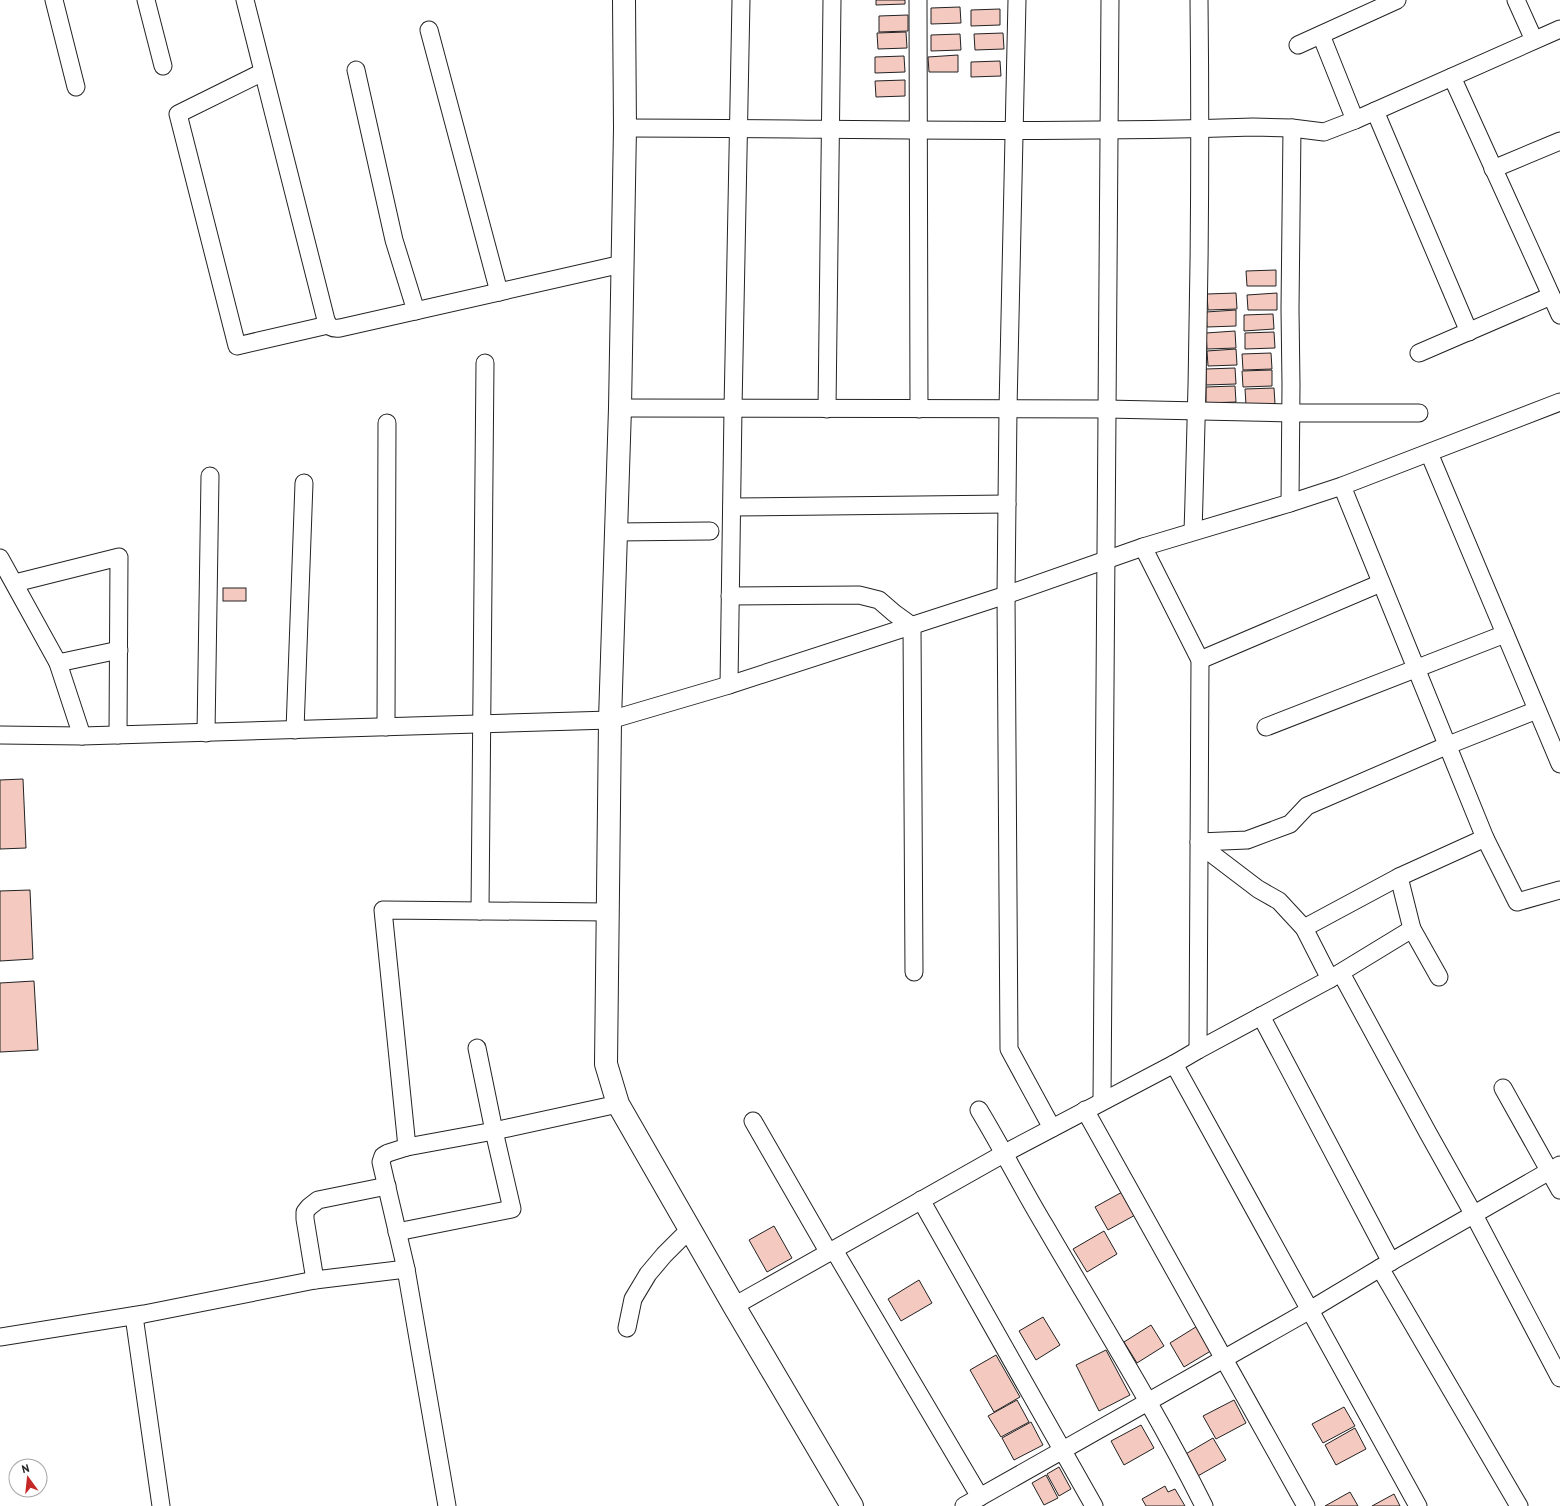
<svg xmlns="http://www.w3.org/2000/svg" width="1560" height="1506" font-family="'PT Sans',sans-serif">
<rect width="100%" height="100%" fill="#fff"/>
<g fill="#f3c9c0" stroke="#222">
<polygon points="876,0 905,0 905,4 876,5"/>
<polygon points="960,7 961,23 931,24 931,8"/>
<polygon points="1000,9 1000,25 971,26 971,10"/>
<polygon points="908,15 908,31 879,32 879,16"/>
<polygon points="906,32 907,48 878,49 877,33"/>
<polygon points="1003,33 1004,49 975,50 974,34"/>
<polygon points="960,34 961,50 931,51 931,35"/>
<polygon points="958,55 958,72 929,72 928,57"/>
<polygon points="904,56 905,72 875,73 875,57"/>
<polygon points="1000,61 1001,76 971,77 971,62"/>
<polygon points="905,80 905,96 876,97 875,81"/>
<polygon points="1276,270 1276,286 1247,286 1246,271"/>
<polygon points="1236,293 1237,309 1208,310 1207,294"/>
<polygon points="1277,293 1277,310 1248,310 1247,295"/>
<polygon points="1236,310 1236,326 1207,327 1206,312"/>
<polygon points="1273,314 1274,329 1244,331 1244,315"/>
<polygon points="1235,331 1236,348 1207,349 1206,333"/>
<polygon points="1274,332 1275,348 1245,349 1245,333"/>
<polygon points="1236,349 1237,365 1208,366 1207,351"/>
<polygon points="1271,353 1272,369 1243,370 1242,354"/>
<polygon points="1235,368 1236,384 1206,385 1206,369"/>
<polygon points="1272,370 1272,386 1243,387 1242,371"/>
<polygon points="1235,386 1236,402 1206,403 1206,387"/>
<polygon points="1274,388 1275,404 1246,405 1245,389"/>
<rect x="223" y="588" width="23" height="13"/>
<polygon points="23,779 26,848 0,849 0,780"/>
<polygon points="30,890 33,959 0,961 0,891"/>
<polygon points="34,981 38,1050 0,1052 0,983"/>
<polygon points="1124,1191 1137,1214 1108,1230 1095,1207"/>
<polygon points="774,1226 792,1258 767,1272 749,1240"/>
<polygon points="1104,1231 1117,1254 1087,1272 1073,1249"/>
<polygon points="919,1280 932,1303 901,1321 888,1299"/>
<polygon points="1043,1317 1060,1345 1036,1360 1019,1331"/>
<polygon points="1151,1325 1164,1346 1137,1363 1124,1342"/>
<polygon points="1199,1325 1214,1349 1184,1367 1170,1343"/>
<polygon points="1106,1350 1130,1395 1099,1411 1076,1365"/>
<polygon points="996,1355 1020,1397 994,1412 970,1370"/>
<polygon points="1017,1400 1029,1422 1001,1437 988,1416"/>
<polygon points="1234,1400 1246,1423 1216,1439 1203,1416"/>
<polygon points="1344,1407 1355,1426 1323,1443 1312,1424"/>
<polygon points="1031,1422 1043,1445 1014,1460 1002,1438"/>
<polygon points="1141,1425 1154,1448 1124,1465 1111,1441"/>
<polygon points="1355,1428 1366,1449 1336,1465 1325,1445"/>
<polygon points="1213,1438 1226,1460 1196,1477 1184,1455"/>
<polygon points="1059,1467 1071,1489 1059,1496 1047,1474"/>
<polygon points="1046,1475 1058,1498 1044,1505 1032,1483"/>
<polygon points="1165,1486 1168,1492 1175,1489 1185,1506 1146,1506 1142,1499"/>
<polygon points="1350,1492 1358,1506 1325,1506"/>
<polygon points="1394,1494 1400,1506 1372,1506"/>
</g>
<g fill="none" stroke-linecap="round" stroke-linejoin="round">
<g stroke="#222" stroke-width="19">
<g id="minor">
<polyline points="54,0 76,87"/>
<polyline points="146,0 163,66"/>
<path d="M245,0L326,320C329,327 332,329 340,328L622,264"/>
<polyline points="918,0 919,409"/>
<polyline points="1017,0 1008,409 1006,595 1009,1049 1052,1128"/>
<polyline points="1516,0 1534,40"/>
<polyline points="429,30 499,292"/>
<polyline points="1321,35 1355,120"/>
<polyline points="1298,45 1397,0"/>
<polyline points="356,70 394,240 416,311"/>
<polyline points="263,72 178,114 237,346 328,325"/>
<polyline points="1452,77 1560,315"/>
<polyline points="1375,111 1469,332"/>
<path d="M625,128C834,128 1044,134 1253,127L1292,128L1324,132L1355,120L1560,29"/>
<polyline points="1493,169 1560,141"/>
<polyline points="1419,353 1551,296"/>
<polyline points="620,408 1106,409 1291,413 1419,413"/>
<polyline points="827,409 832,0"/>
<polyline points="1429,453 1560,764"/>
<polyline points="1290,503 1291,385 1290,309 1292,128"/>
<polyline points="732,507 1007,504"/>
<path d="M1193,531C1199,354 1201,177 1199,0"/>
<polyline points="616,532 710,531"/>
<polyline points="1143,547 1200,660 1198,1050"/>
<polyline points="0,558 58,663 82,736"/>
<polyline points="15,583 119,557 118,735"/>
<polyline points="730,596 859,595 879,600 894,613 912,626 914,972"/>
<polyline points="1200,660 1381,583"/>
<polyline points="58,663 119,650"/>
<polyline points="729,685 733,409 741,0"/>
<polyline points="386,727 387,423"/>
<polyline points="1266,727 1505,634"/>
<polyline points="295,730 304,483"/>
<polyline points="206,733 210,476"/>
<polyline points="0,735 82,736 610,720 729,685 1006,595 1143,547 1290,503 1342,486 1560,402"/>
<polyline points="1485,838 1517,902 1560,890"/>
<polyline points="1199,842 1247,840 1290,824 1307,806 1446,746 1537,710"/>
<polyline points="1211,842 1212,854 1258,889 1279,901 1304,928 1330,979"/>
<polyline points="480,911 485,363"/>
<polyline points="1304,928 1399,877"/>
<polyline points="1412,929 1439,977"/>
<polyline points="1341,973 1428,1133 1474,1215 1560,1378"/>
<polyline points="1261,1016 1391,1262"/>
<polyline points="1174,1064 1418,1506"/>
<polyline points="1503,1088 1560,1190"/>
<path d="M1102,1101C1105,734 1107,367 1110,0"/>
<path d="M979,1110C1002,1148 1022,1188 1045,1226C1099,1319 1156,1410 1204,1506"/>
<polyline points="1085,1110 1306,1506"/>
<polyline points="753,1121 829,1253"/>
<polyline points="407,1147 383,910 608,912"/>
<polyline points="921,1200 1094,1506"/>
<polyline points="397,1232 512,1209 494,1131 477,1048"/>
<polyline points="834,1250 980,1497"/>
<polyline points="1380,1268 1519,1506"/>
<polyline points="315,1280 305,1219 305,1212 309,1207 318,1200 387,1186"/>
<polyline points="734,1306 1005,1153 1174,1064 1198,1050 1330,979 1412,929 1399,877 1485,838 1342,486"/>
<polyline points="134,1316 161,1506"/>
<polyline points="627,1328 633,1299 648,1274 664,1255 690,1229"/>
<polyline points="0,1337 144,1314 315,1280 406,1269"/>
<polyline points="447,1506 406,1269 381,1162 383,1156 388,1153 407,1147 494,1131 618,1104"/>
<polyline points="964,1506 1310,1310 1380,1268 1560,1165"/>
</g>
</g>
<g stroke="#222" stroke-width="24">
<polyline id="major" points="624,0 625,128 620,408 610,720 606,1064 618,1104 734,1306 852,1506"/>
</g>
<use href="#minor" stroke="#fff" stroke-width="17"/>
<use href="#major" stroke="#fff" stroke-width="22"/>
</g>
<g transform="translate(28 1478) rotate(345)"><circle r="19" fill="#ffffff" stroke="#a7a7a7"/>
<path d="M0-3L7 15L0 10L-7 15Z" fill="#c62828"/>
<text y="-6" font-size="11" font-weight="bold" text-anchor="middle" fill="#222222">N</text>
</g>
</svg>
